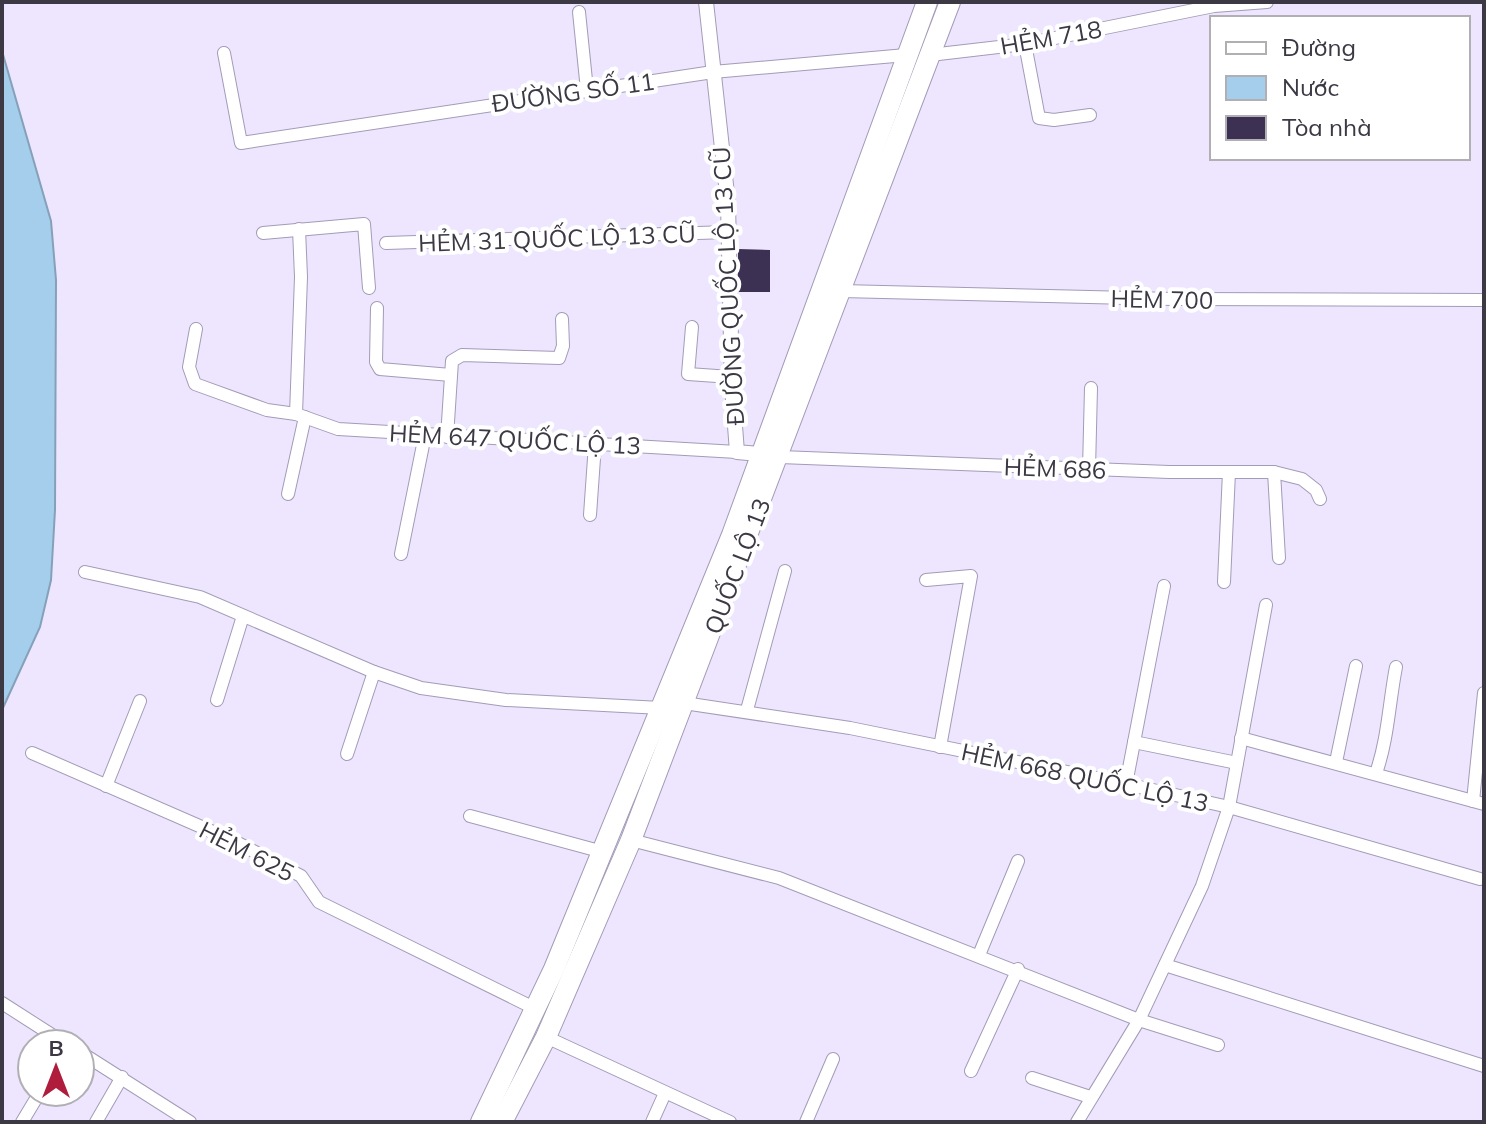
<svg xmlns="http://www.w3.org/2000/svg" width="1486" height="1124" font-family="Mulish,sans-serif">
<rect width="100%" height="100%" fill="#ede6fe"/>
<polygon fill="#a4ceeb" stroke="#85a1b9" stroke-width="2" points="2,51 51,221 56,280 55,510 51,580 40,627 2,710"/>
<polygon fill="#3c3053" points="738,249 770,250 770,292 738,292"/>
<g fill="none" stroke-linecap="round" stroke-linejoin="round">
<g stroke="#a49bb7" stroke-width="14">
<g id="minor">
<polyline points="579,12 587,90"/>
<polyline points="1025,44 1039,118 1054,120 1090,115"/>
<polyline points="224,53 241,143 713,72 906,55"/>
<polyline points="930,55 1025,44 1214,6 1267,2"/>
<polyline points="263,233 364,224 369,288"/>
<polyline points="386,243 729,232"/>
<polyline points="841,291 1173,299 1484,300"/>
<polyline points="377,308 376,362 380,369 451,375"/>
<polyline points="692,327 688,374 731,377"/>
<polyline points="196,329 189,367 195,384 267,410 296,414 338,429 737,452"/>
<polyline points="296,414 301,277 299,229"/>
<polyline points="447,437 452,361 462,355 559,358 563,346 562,319"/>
<polyline points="780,457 1169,472 1274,472 1302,479 1316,490 1320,499"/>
<polyline points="1089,469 1091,388"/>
<polyline points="1274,472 1279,558"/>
<polyline points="288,494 305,417"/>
<polyline points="590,515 595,444"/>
<polyline points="401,554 425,435"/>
<polyline points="85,572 200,597 374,672 421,688 506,700 661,708"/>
<polyline points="926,580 971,576 940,747"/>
<polyline points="1224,582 1229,472"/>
<polyline points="217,700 243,616"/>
<polyline points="684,703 850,728 1126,784 1229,807 1480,879"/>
<polyline points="747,710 785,571"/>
<polyline points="1241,738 1484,804"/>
<polyline points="1134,742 1237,763"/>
<polyline points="32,753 236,842 301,876 319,902 536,1009"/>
<polyline points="347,754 374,672"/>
<polyline points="1336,762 1356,666"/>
<path d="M1376,773C1388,739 1389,703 1396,667"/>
<polyline points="1126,784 1164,586"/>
<polyline points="106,786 140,701"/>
<polyline points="1473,801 1484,693"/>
<polyline points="470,816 603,852"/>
<polyline points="631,840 779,878 1139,1020 1218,1045"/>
<polyline points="979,955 1018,861"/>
<polyline points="1165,965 1484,1066"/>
<polyline points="2,1003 66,1044"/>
<polyline points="546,1037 730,1122"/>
<polyline points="80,1052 190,1122"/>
<polyline points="971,1071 1018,969"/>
<polyline points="1032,1078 1090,1097"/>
<polyline points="22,1122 40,1092"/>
<polyline points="96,1122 122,1077"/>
<polyline points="652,1122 665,1093"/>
<polyline points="806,1122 833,1059"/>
<polyline points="1077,1122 1139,1020 1202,886 1229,807 1266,605"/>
</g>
</g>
<g stroke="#a49bb7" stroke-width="16">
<polyline id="tertiary" points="706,2 728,203 732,387 737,452 759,454"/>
</g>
<g stroke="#a49bb7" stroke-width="22">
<g id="trunk">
<polyline points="481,1122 554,969 732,535 927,2"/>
<polyline points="502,1122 546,1037 631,840 950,2"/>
</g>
</g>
<use href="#minor" stroke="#fff" stroke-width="12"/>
<use href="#tertiary" stroke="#fff" stroke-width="14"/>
<use href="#trunk" stroke="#fff" stroke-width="20"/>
</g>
<g text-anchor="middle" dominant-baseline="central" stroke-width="8" stroke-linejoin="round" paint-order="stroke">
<g font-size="24" fill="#3c3844" stroke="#fff">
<text transform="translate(1051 37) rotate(-10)">HẺM 718</text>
<text transform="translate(573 92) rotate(-8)">ĐƯỜNG SỐ 11</text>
<text transform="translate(557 238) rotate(-2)">HẺM 31 QUỐC LỘ 13 CŨ</text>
<text transform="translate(728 286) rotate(-93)">ĐƯỜNG QUỐC LỘ 13 CŨ</text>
<text transform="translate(1162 299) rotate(1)">HẺM 700</text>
<text transform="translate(515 439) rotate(3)">HẺM 647 QUỐC LỘ 13</text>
<text transform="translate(1055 468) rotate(2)">HẺM 686</text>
<text transform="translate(737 566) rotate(-69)">QUỐC LỘ 13</text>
<text transform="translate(1085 777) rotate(12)">HẺM 668 QUỐC LỘ 13</text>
<text transform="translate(247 851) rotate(27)">HẺM 625</text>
</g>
</g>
<rect width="1486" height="1124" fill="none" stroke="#3c3844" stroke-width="8"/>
<rect x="1210" y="16" width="260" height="144" fill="#ffffff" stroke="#b1afb4" stroke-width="2"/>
<rect x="1226" y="42" width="40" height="12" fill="#ffffff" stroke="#b1afb4" stroke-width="2"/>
<text x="1282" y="56" font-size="24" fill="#3c3844">Đường</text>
<rect x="1226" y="76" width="40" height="24" fill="#a4ceeb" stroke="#b1afb4" stroke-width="2"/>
<text x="1282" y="96" font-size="24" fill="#3c3844">Nước</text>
<rect x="1226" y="116" width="40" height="24" fill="#3c3053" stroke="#b1afb4" stroke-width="2"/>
<text x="1282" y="136" font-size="24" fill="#3c3844">Tòa nhà</text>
<g transform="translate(56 1068)"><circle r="38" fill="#ffffff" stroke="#b1afb4" stroke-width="2"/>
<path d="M0-6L14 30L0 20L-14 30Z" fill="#b01d3c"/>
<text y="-12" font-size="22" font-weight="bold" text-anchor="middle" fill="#3c3844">B</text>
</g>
</svg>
